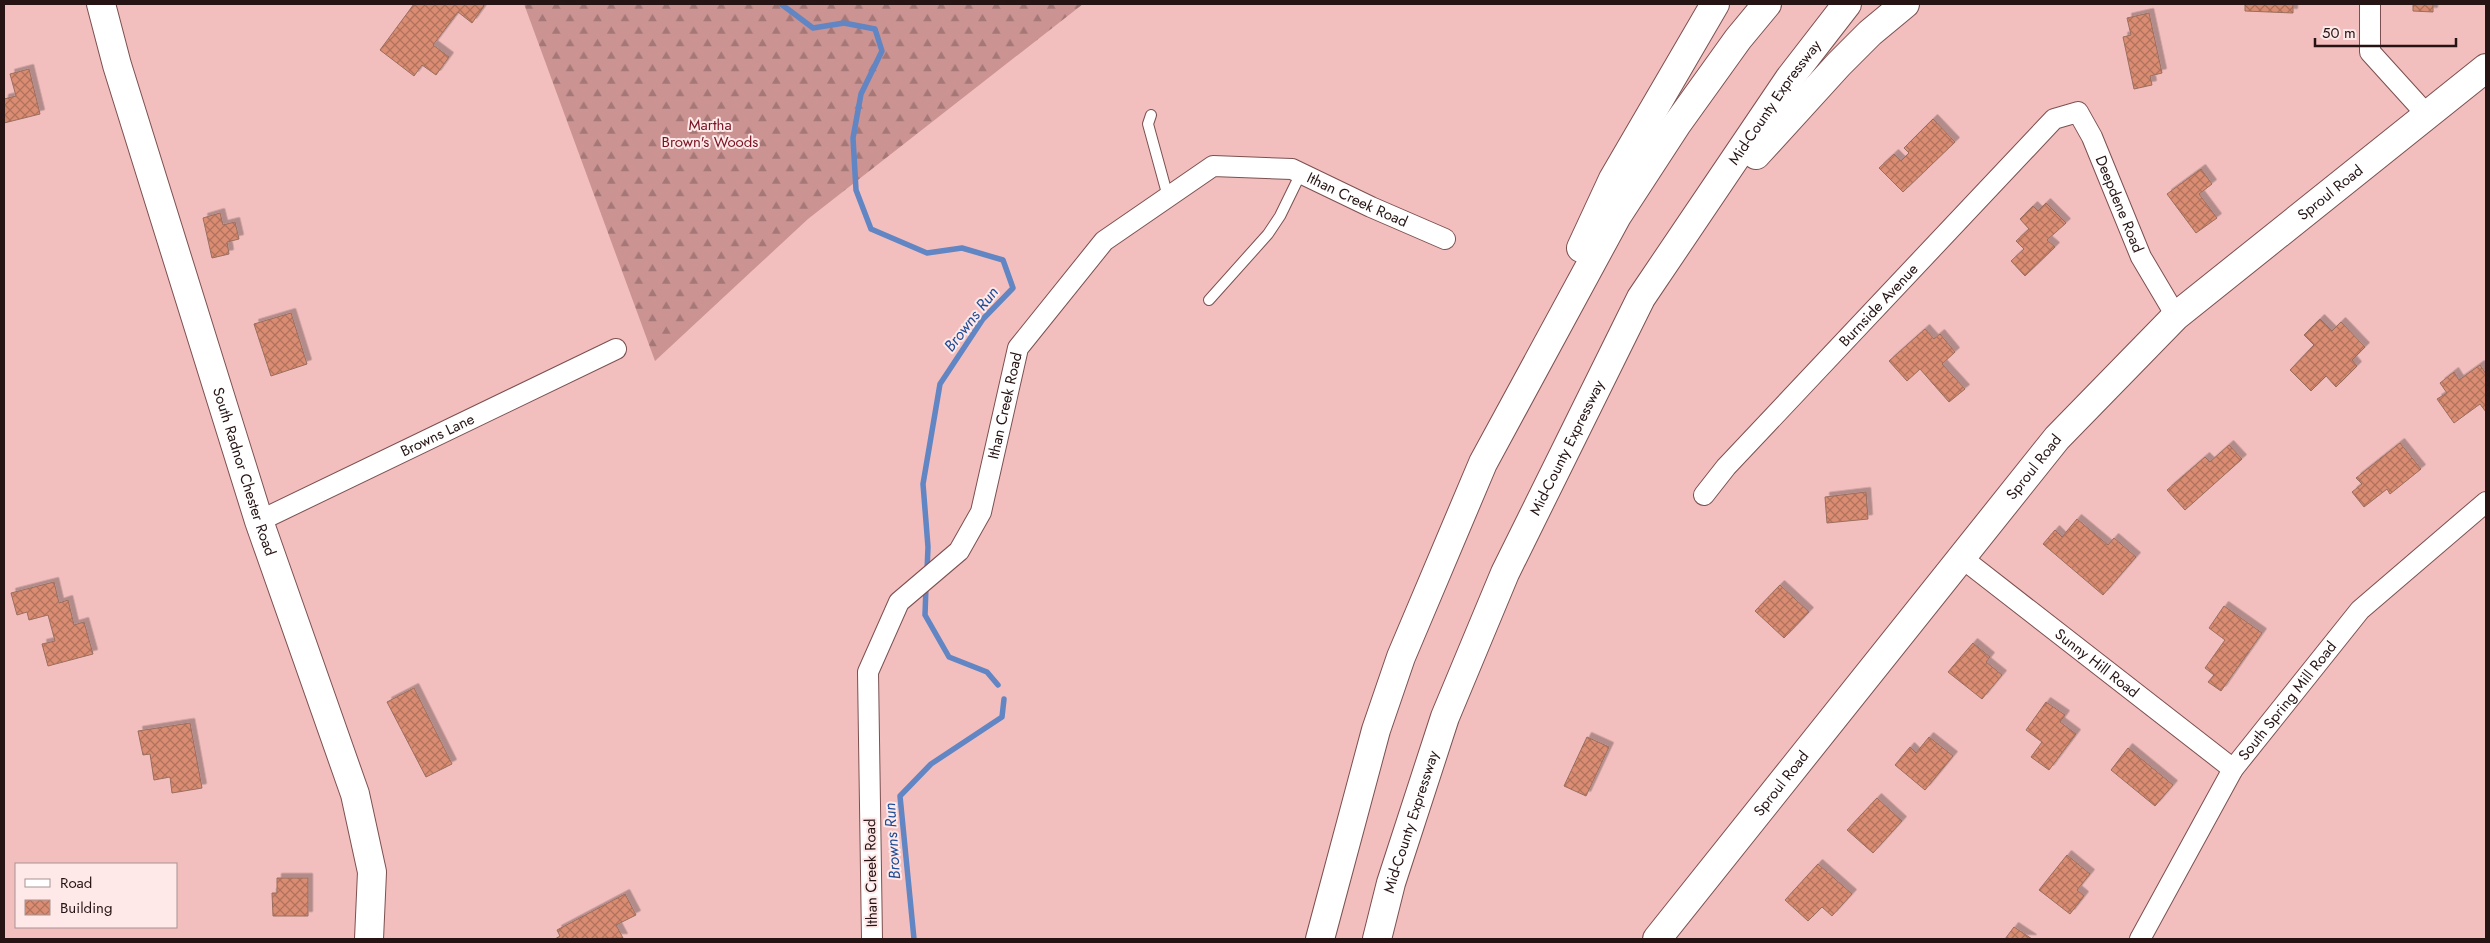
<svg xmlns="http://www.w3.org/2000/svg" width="2490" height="943" font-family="Jost,sans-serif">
<defs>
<pattern id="forest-firs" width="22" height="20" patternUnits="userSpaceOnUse" patternTransform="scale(1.25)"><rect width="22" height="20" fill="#cb9493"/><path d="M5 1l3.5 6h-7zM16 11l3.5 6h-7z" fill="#a57877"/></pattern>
<pattern id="building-cross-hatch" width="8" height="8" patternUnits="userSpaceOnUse" patternTransform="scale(1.25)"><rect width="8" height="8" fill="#db8d73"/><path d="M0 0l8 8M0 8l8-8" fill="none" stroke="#b1725d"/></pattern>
<filter id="shadow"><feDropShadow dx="4.5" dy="-4.5" stdDeviation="0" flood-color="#0004"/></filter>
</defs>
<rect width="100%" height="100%" fill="#f3bfbe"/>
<polygon fill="url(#forest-firs)" points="524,4 1083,4 808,219 655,361"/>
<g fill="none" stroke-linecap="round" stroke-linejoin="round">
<g stroke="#6186c3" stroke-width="5.5">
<polyline points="781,4 813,28 844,23 875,29 882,51 861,94 853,138 856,190 871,229 927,253 962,248 1003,260 1013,288 983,319 940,384 923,484 928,547 927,571"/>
<polyline points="926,586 925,615 949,657 987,672 998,685"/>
<polyline points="914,939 900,796 931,764 1002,717 1004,699"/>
</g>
</g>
<g fill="url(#building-cross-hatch)" stroke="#9a6e5f" filter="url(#shadow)">
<polygon points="414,4 482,4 484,6 472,23 458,12 433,45 449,57 436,75 422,65 414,76 380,50"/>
<polygon points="2245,4 2293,4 2293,13 2245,11"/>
<polygon points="2413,4 2433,4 2433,12 2413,11"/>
<polygon points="2149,13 2162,73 2150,76 2152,85 2134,89 2123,37 2131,35 2127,18"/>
<polygon points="29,69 40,114 4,123 4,99 16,96 10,74"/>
<polygon points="1933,119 1955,142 1903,192 1879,168 1894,154 1901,161 1909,153 1904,148"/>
<polygon points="2201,169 2212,184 2199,194 2217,218 2196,233 2167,194"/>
<polygon points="2046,203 2066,223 2047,240 2055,247 2025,276 2011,261 2024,249 2016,241 2029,229 2020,219 2033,206 2038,211"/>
<polygon points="220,213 223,225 235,222 239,239 227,242 229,254 212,258 203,218"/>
<polygon points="291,313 307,364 271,376 254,324"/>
<polygon points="2320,319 2332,331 2341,322 2365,347 2352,360 2357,366 2336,387 2326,376 2311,391 2290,370 2314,345 2304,335"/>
<polygon points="1925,329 1934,339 1940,334 1955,352 1942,364 1965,389 1949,402 1920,369 1907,381 1889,361"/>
<polygon points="2480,365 2486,374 2486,412 2480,404 2454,423 2437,399 2447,393 2440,383 2454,372 2459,380"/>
<polygon points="2400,443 2421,469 2390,494 2387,489 2364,507 2352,492 2362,484 2356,478"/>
<polygon points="2229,445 2242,459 2185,510 2167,490 2205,457 2210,462"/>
<polygon points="1866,492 1868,519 1827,523 1825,497"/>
<polygon points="2077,519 2108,545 2114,538 2136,557 2103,595 2043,544 2055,530 2062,537"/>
<polygon points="54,582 59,603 68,600 74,625 84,622 93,654 48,666 42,644 55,641 48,615 29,620 27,612 17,615 11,593"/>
<polygon points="1780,585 1809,612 1784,638 1755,611"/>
<polygon points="2224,606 2262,633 2221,691 2208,682 2214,675 2205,668 2225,640 2209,628"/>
<polygon points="1973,643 1990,657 1986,662 2002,675 1982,699 1948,672"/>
<polygon points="414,688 452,764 426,777 387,702"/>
<polygon points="2046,702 2065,715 2060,722 2076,734 2049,770 2031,757 2042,742 2026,730"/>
<polygon points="190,723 202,788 172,793 170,777 154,780 150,754 143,755 138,731"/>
<polygon points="1587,737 1609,747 1586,796 1564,786"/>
<polygon points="1929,737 1953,756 1925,790 1895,765 1910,747 1916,753"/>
<polygon points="2128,748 2173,785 2155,806 2111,770"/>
<polygon points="1877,798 1902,821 1873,853 1847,830"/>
<polygon points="2067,855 2090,874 2077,890 2084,896 2070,914 2039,890"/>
<polygon points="1818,864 1852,894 1832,916 1822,907 1808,921 1785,900"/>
<polygon points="277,878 308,878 308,916 273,916 272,893 277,893"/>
<polygon points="625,894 636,915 616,925 623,938 555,939 560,936 557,930"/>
<polygon points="2014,927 2032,939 2005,939"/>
</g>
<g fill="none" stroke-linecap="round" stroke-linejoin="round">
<g stroke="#7c5050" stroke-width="12">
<g id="service">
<polyline points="1151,115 1148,124 1168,197"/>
<polyline points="1209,300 1268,234 1280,216 1301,173"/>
</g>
</g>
<g stroke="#7c5050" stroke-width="22">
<g id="minor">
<polyline points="2370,4 2370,52 2428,116"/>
<path id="s1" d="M1704,495L1726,467L2054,119L2078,112L2092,137L2141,257L2176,316"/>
<path id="s2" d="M259,521L616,349"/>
<path id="s3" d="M1962,558L2233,769"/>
<path id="s4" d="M872,939L868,672L899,602L959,551L981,512L1018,348L1104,241L1213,166L1292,169L1371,207L1445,239"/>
<path id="s5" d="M2140,939L2233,769L2360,610L2486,502"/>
</g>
</g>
<g stroke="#7c5050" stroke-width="30">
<g id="secondary">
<path id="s6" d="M101,4L117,65L259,521L355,794L372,872L369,939"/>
<path id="s7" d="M1657,939L2057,438L2176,316L2486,68"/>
</g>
</g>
<g stroke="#7c5050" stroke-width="30">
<g id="motorway">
<polyline points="1756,155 1839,64 1870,33 1905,4"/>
<polyline points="1581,248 1613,179 1715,4"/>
<polyline points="1320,939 1376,730 1401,657 1483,463 1617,216 1677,124 1738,39 1767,4"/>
<path id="s8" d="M1377,939L1391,883L1445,717L1505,573L1641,298L1789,79L1847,4"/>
</g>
</g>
<use href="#service" stroke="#fff" stroke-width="10"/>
<use href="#minor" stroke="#fff" stroke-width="20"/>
<use href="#secondary" stroke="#fff" stroke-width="28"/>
<use href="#motorway" stroke="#fff" stroke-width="28"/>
</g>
<g text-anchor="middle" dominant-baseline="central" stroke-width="4" stroke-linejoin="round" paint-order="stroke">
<g font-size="15" fill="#261414" stroke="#fee8e8">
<text stroke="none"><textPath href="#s8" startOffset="932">Mid-County Expressway</textPath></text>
<text stroke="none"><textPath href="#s7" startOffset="1009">Sproul Road</textPath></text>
<text stroke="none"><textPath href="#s4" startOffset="1056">Ithan Creek Road</textPath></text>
<text stroke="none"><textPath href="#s1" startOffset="640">Deepdene Road</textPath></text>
<text stroke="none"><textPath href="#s1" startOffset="258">Burnside Avenue</textPath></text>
<text stroke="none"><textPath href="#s4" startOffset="576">Ithan Creek Road</textPath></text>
<text stroke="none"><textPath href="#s2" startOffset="198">Browns Lane</textPath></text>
<text stroke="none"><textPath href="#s8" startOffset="528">Mid-County Expressway</textPath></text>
<text stroke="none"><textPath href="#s7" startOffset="604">Sproul Road</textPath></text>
<text stroke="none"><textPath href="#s6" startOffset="489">South Radnor Chester Road</textPath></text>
<text stroke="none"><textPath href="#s3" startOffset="171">Sunny Hill Road</textPath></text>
<text stroke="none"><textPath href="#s5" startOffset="281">South Spring Mill Road</textPath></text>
<text stroke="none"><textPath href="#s7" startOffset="199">Sproul Road</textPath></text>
<text stroke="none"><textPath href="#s8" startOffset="122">Mid-County Expressway</textPath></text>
<text transform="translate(871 873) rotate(-91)">Ithan Creek Road</text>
</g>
<g font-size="15" fill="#761221" stroke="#fee8e8">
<text x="710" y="125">Martha<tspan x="710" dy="17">Brown's Woods</tspan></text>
</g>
<g font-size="16" font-style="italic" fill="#1e4c96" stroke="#fee8e8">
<text transform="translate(971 319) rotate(-52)">Browns Run</text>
<text transform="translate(892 841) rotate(-94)">Browns Run</text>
</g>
</g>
<rect width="2490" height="943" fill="none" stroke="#261414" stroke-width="10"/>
<rect x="15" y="863" width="162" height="65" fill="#fee8e8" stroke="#a89393"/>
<rect x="25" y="879" width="25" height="8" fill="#ffffff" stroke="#a89393"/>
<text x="60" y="888" font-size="15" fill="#261414">Road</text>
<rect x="25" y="900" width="25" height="15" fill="url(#building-cross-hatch)" stroke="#a89393"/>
<text x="60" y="913" font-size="15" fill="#261414">Building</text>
<path d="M2315 38v8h141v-8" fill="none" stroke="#261414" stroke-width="2.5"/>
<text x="2322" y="38" font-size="15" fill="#261414" stroke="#fee8e8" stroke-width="4" paint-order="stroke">50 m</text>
</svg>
